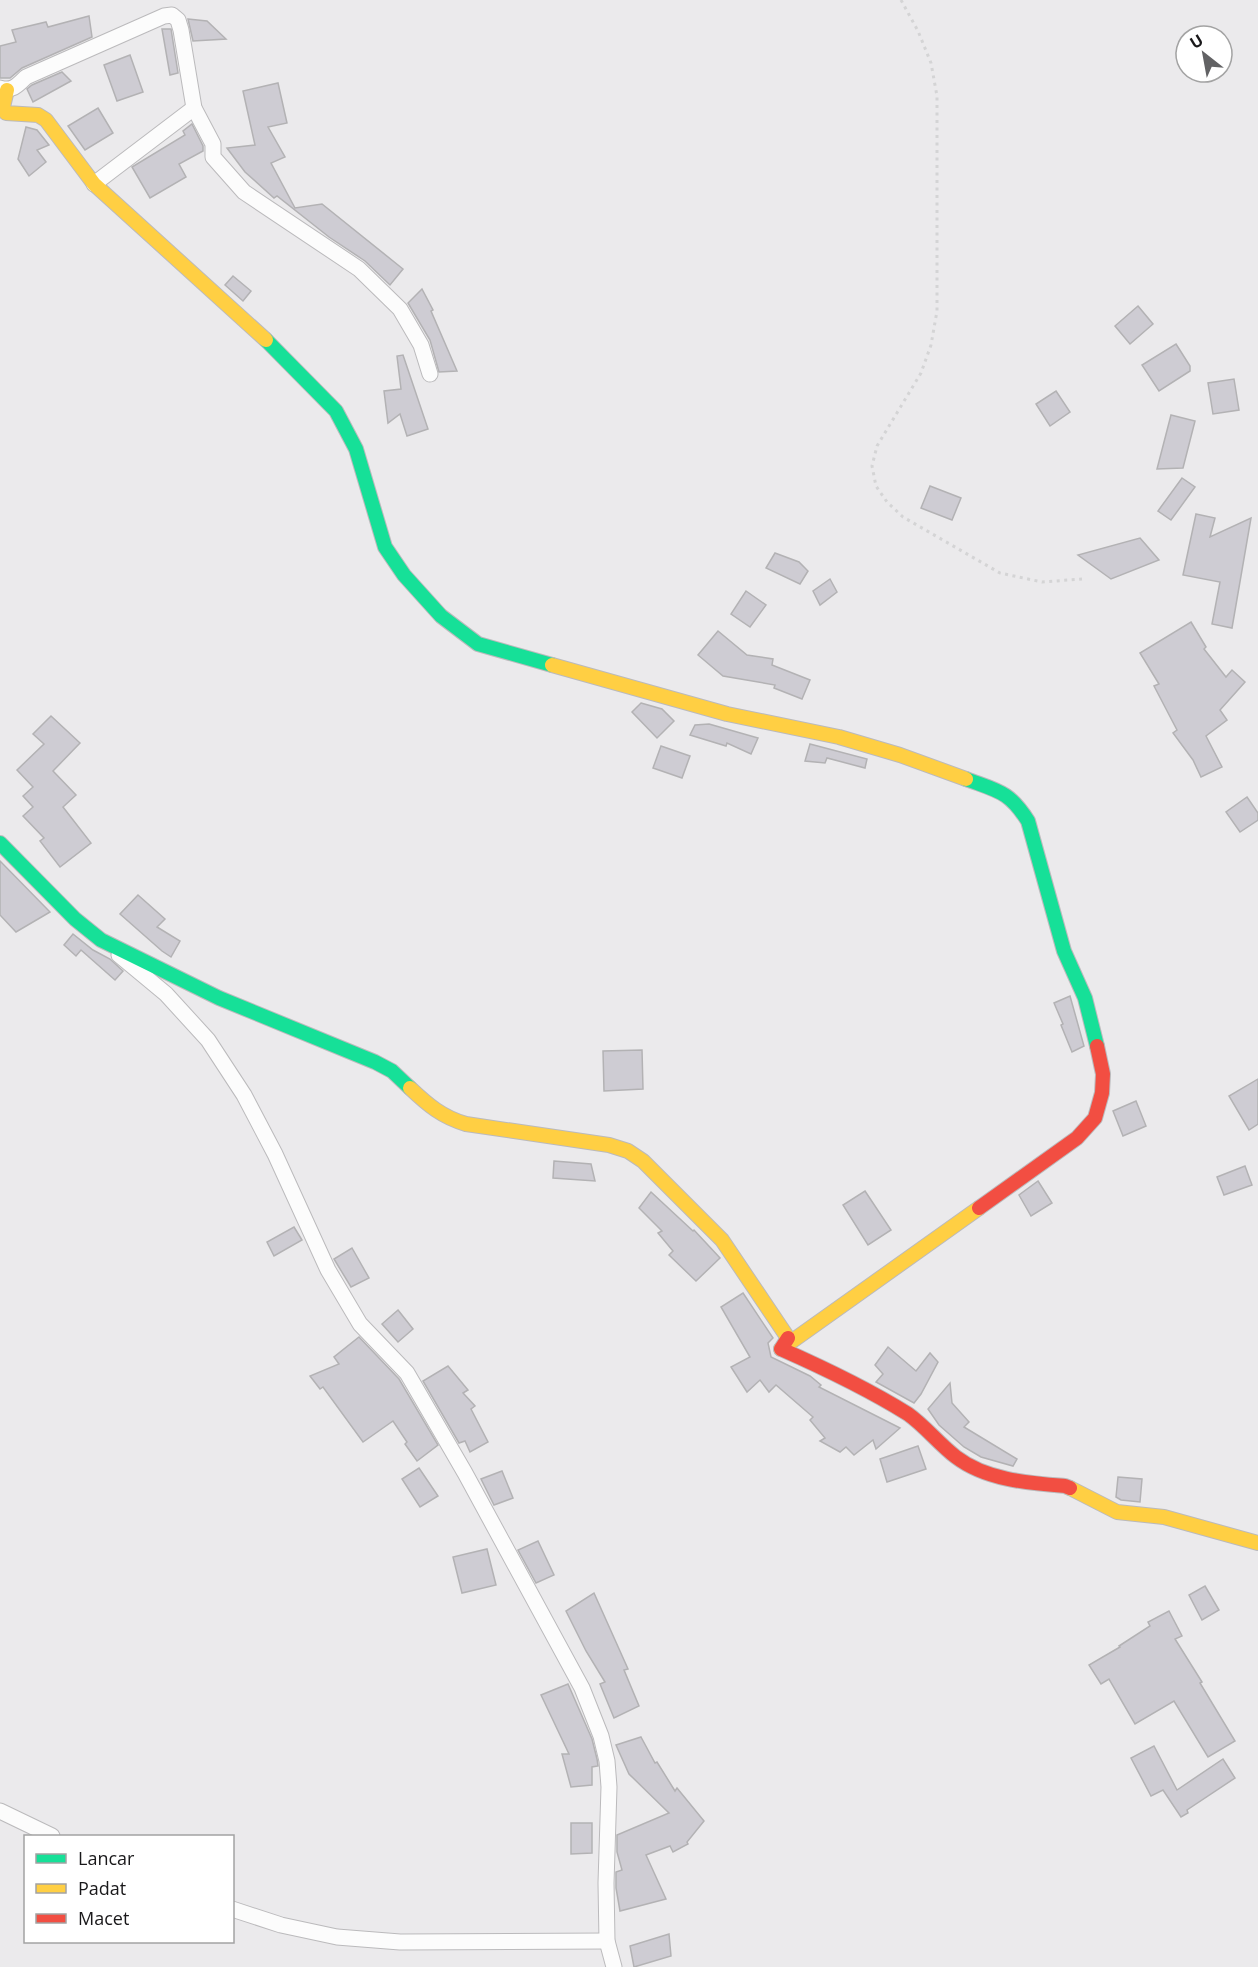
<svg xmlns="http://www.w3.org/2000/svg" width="1258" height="1967" font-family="'Open Sans',sans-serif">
<rect width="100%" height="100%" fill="#ebeaec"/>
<g fill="#ceccd3" stroke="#b3b2b4" stroke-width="1.5">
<polygon points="89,16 92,37 22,68 10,78 0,78 0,46 16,42 12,30 46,22 48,27"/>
<polygon points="188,19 207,21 226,39 193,41"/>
<polygon points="162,29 171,29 178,73 170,75"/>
<polygon points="130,55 143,92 117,101 104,65"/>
<polygon points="62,72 71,81 33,102 27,89 32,85"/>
<polygon points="278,83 287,123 268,127 285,157 271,163 295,208 322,204 403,269 390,285 365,261 329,237 277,196 274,198 245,172 227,148 255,145 243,91"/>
<polygon points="98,108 113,133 85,150 68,126"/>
<polygon points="192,124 203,146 203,151 179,164 186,177 150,198 132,167 185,135 183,131"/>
<polygon points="26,127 37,130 49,145 37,150 46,162 29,176 18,159"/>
<polygon points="233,276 251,291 243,301 225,285"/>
<polygon points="422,289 433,310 431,311 457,371 439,372 430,340 408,303"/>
<polygon points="1138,306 1153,324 1130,344 1115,326"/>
<polygon points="1176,344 1190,366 1190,371 1159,391 1142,365"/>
<polygon points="403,355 428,429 407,436 400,414 388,423 384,391 401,389 397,356"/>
<polygon points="1234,379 1239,410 1213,414 1208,383"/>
<polygon points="1056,391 1070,412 1050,426 1036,404"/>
<polygon points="1171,415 1195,421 1183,468 1157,469"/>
<polygon points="1182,478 1195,487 1171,520 1158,511"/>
<polygon points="930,486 961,498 952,520 921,508"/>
<polygon points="1196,514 1215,518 1210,537 1251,518 1232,628 1212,624 1220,582 1183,575"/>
<polygon points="1140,538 1159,560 1111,579 1078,555"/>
<polygon points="775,553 799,562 808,571 800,584 766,568"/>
<polygon points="830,579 837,592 820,605 813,591"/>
<polygon points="746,591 766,605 750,627 731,614"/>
<polygon points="1191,622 1206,647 1204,649 1226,677 1232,670 1245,682 1220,710 1227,720 1206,736 1222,767 1201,777 1193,760 1173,733 1177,730 1154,686 1159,684 1140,653"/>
<polygon points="718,631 747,655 773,659 772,665 810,680 802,699 774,688 775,685 723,676 698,655"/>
<polygon points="641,703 662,709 674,721 657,738 632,712"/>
<polygon points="51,716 80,743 53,771 76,795 63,807 91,843 60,867 40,841 44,838 23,816 33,807 23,796 33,787 17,770 44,744 33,734"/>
<polygon points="709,724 758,738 751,754 727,743 726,746 690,735 695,725"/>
<polygon points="810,744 867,759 865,768 827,758 825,763 805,761"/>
<polygon points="661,746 690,756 682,778 653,768"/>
<polygon points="1247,797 1258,813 1258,820 1240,832 1226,812"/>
<polygon points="0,861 50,912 16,932 0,915"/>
<polygon points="138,895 165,919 157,927 180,941 171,957 162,951 120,914"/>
<polygon points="73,934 93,950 110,959 123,971 115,980 81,950 76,956 64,945"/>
<polygon points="1070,996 1084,1046 1072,1052 1061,1025 1063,1024 1054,1003"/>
<polygon points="642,1050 643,1089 604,1091 603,1051"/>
<polygon points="1258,1079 1258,1124 1249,1130 1229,1096"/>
<polygon points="1136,1101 1146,1126 1123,1136 1113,1111"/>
<polygon points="554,1161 591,1164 595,1181 553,1178"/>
<polygon points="1245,1166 1252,1185 1224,1195 1217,1177"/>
<polygon points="1038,1181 1052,1203 1031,1216 1019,1195"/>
<polygon points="865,1191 891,1230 868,1245 843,1205"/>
<polygon points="651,1192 693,1231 694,1230 720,1258 696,1281 669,1255 673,1251 658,1233 662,1231 639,1208"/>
<polygon points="294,1227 302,1240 274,1256 267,1242"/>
<polygon points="352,1248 369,1278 351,1287 334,1259"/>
<polygon points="743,1293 773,1338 768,1343 771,1357 810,1376 821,1385 819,1387 900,1428 876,1449 873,1440 854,1455 846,1447 840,1452 820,1441 825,1438 810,1420 813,1417 776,1385 769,1392 760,1380 747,1392 731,1367 750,1357 721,1307"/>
<polygon points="398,1310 413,1329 398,1342 382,1324"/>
<polygon points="359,1337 399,1379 438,1445 417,1461 405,1444 407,1442 393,1421 363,1442 323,1387 320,1389 310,1376 339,1364 334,1357"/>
<polygon points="888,1347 916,1371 930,1353 938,1362 921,1394 914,1403 876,1382 883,1374 875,1365"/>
<polygon points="448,1366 468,1390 463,1393 475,1406 471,1409 488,1442 470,1452 465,1441 459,1443 423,1381"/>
<polygon points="950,1383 952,1403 969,1422 964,1427 1017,1459 1013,1466 981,1457 964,1447 939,1425 928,1409"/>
<polygon points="918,1446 926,1469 887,1482 880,1459"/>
<polygon points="419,1468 438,1496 420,1507 402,1479"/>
<polygon points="502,1471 513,1498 494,1505 481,1479"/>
<polygon points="1118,1477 1142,1479 1140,1502 1121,1500 1116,1497"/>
<polygon points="538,1541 554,1575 536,1583 518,1550"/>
<polygon points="487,1549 496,1585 462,1593 453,1557"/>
<polygon points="1205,1586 1219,1610 1202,1620 1189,1595"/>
<polygon points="594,1593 628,1669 624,1670 639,1706 614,1718 600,1684 605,1682 586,1651 566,1611"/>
<polygon points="1169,1611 1182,1636 1175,1639 1202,1682 1200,1683 1235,1741 1208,1757 1174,1701 1135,1724 1109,1679 1101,1684 1089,1665 1120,1647 1119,1646 1150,1626 1148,1622"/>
<polygon points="568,1684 592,1739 597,1759 598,1766 592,1767 592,1785 571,1787 562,1754 569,1754 541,1695"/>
<polygon points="641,1737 655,1763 657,1762 675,1791 677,1788 704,1821 687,1842 688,1844 673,1852 670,1846 646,1855 666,1899 620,1911 616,1888 616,1872 622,1870 617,1852 617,1835 669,1813 629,1774 616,1745"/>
<polygon points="1154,1746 1177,1790 1223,1759 1235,1778 1187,1810 1188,1813 1181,1817 1163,1790 1151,1796 1131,1758"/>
<polygon points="571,1823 592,1823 592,1853 571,1854"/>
<polygon points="669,1934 671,1956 634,1967 630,1946"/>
</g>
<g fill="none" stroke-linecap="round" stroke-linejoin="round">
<g stroke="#bbbabc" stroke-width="17">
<g id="street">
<path d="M0,88C12,92 18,85 26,77L164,16L172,15L178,20L181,30L194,108L213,144V157L244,192L359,269L400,309L421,345L430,374"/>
<polyline points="94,184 194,108"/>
<polyline points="119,955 166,994 208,1040 244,1095 275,1154 328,1270 360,1324 407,1373 465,1473 582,1688 601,1736 607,1761 609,1787 606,1883 607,1941 614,1967"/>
<polyline points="0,1811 52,1836"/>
<polyline points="232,1909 281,1925 337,1937 400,1942 607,1941"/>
</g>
</g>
<g stroke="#bbbabc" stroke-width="16">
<g id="fast">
<polyline points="266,340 336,411 356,449 385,547 404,575 441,616 478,644 552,665"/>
<path d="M966,779C998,791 1009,791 1028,821L1064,951L1085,998L1097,1046"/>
<polyline points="0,843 75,919 101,940 219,998 375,1062 392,1071 410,1088"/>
</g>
</g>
<g stroke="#bbbabc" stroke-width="16">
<g id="slow">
<polyline points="7,90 3,107 6,113 38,115 46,120 94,184 266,340"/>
<polyline points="552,665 727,714 839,737 900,755 966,779"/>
<path d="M410,1088C428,1105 442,1117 466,1124L609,1145L628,1151L643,1161L722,1240L788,1338"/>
<polyline points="781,1349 979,1208"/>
<polyline points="1070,1488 1117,1512 1164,1517 1258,1543"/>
</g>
</g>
<g stroke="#bbbabc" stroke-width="16">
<g id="jam">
<polyline points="979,1208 1077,1138 1095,1118 1102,1093 1103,1074 1097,1046"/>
<path d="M788,1338L781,1349C824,1368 868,1389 908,1414C925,1426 939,1444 956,1457C986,1480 1028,1483 1065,1486L1070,1488"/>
</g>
</g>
<polyline stroke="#d4d4d5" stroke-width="3" stroke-dasharray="3 4.5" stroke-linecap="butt" points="901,0 918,31 931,63 937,96 937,311 931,345 921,373 877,446 872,466 876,486 887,502 903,517 1000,573 1042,582 1082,579"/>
<use href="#street" stroke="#fcfcfc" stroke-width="15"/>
<use href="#fast" stroke="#16e098" stroke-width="14"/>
<use href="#slow" stroke="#ffcf43" stroke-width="14"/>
<use href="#jam" stroke="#f24e42" stroke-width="14"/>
</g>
<rect x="24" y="1835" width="210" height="108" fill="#ffffff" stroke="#a3a3a3" stroke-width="1.5"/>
<rect x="36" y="1854" width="30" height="9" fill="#16e098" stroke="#a3a3a3" stroke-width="1.5"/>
<text x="78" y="1865" font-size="18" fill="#19181a">Lancar</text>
<rect x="36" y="1884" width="30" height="9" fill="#ffcf43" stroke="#a3a3a3" stroke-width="1.5"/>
<text x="78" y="1895" font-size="18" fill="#19181a">Padat</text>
<rect x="36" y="1914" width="30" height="9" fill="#f24e42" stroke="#a3a3a3" stroke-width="1.5"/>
<text x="78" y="1925" font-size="18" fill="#19181a">Macet</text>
<g transform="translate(1204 54) rotate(329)"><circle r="28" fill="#ffffff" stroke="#a3a3a3" stroke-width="1.5"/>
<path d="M0-4.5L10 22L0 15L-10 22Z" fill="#626264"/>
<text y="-9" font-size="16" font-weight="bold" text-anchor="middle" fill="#19181a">U</text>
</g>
</svg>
